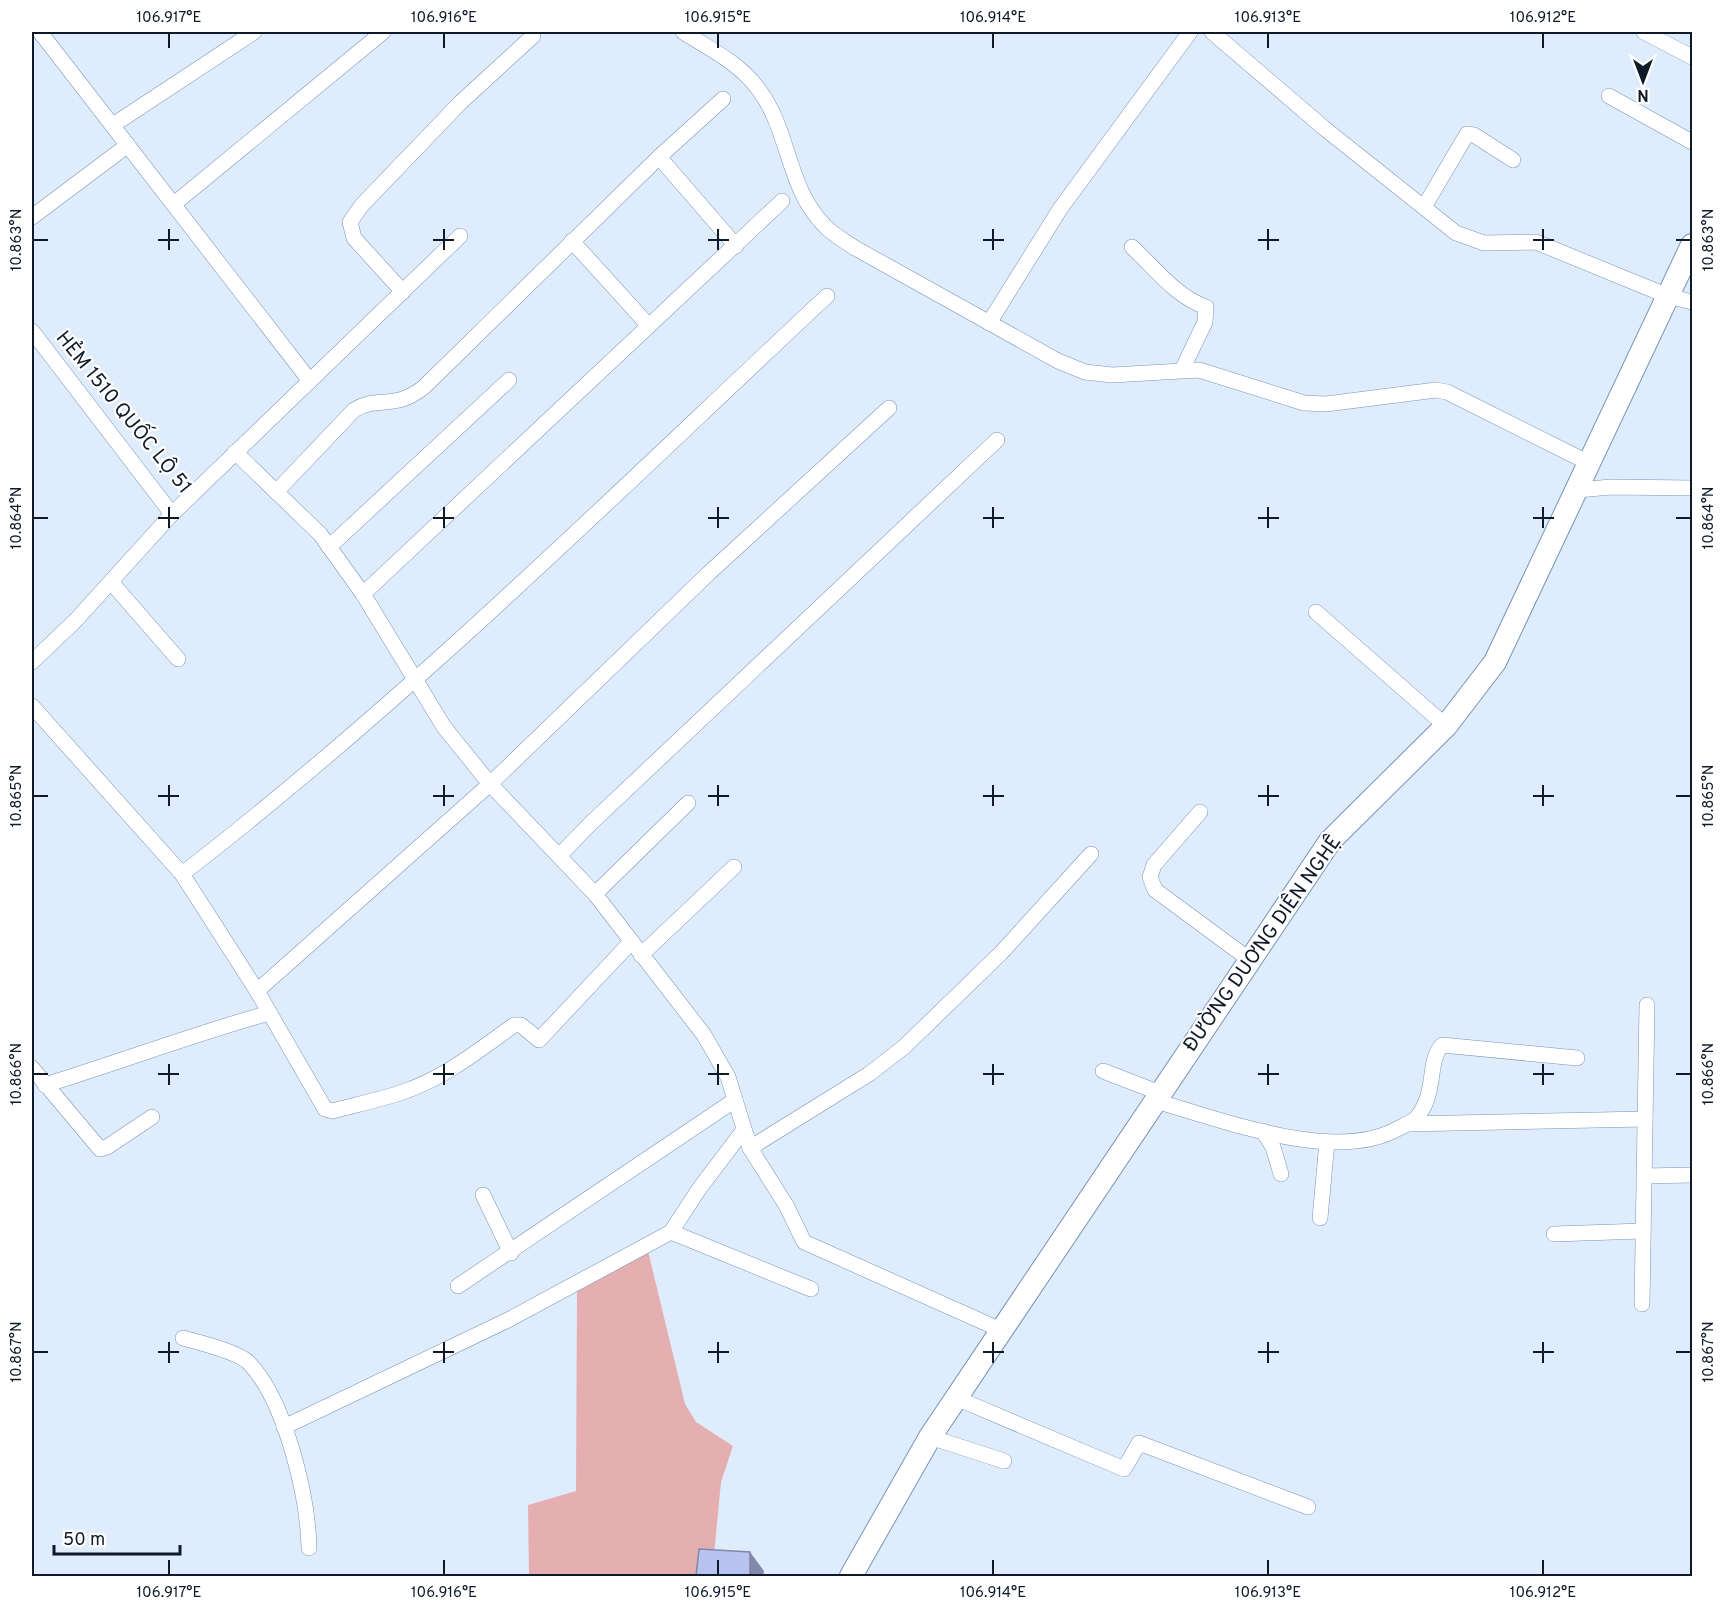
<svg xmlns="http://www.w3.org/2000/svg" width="1724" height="1608" font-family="Overpass,sans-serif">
<rect width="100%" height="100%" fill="#dfecfc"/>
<polygon fill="#e5afb2" points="648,1251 685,1404 696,1422 733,1446 721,1482 712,1576 529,1576 528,1505 576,1491 577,1290"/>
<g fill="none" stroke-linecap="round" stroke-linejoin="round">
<g stroke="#7794b9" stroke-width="16">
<g id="street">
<polyline points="40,32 310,381"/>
<path d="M683,32C710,49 740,63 759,90C790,131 787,189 825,226C833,235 845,241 855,248L1058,361L1085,372L1112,375L1199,370L1304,403L1326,404L1436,390L1447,392L1589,463"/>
<polyline points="1212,32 1324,128 1456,233 1484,243 1536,242 1668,296 1692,302"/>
<polyline points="1644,32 1692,57"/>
<polyline points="1609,96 1692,142"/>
<polyline points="113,125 254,32"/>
<polyline points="659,157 736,246"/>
<polyline points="174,204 383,32"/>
<polyline points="1424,207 1467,134 1474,135 1513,160"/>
<polyline points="32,217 128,145"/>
<polyline points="572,241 649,326"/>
<path d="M1132,247C1155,268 1176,297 1206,307L1205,322L1182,370"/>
<polyline points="403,292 354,238 350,222 362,205 461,102 533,36"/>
<polyline points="989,323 1060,209 1190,32"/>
<polyline points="32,331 172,514 460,236"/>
<polyline points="235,452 320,534 363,594 444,727 490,784 595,894 704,1035 728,1077 750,1148 786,1205 804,1242 1001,1330"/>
<polyline points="1578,490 1611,487 1692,488"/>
<path d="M276,492L354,410C378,395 394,411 424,387L659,157L723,99"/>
<polyline points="329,547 509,380"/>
<polyline points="111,582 178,659"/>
<polyline points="363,594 782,201"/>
<polyline points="1316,612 1446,726"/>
<polyline points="32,662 76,620 172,514"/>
<path d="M32,706L182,874L257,991L325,1109L333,1111C355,1105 378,1100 400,1093C443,1079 478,1051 514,1025H521L539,1040L631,942"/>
<polyline points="1200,812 1154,865 1150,877 1155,890 1250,960"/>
<polyline points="559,856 590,824 997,440"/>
<path d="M182,874C411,697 616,493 827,296"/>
<polyline points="595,894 688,803"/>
<polyline points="641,955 734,867"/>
<polyline points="257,991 490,784 709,573 889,408"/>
<polyline points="32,1068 100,1149 107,1147 152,1117"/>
<polyline points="1103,1071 1160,1093"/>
<path d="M45,1085C120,1062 194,1034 269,1013"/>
<path d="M1155,1101C1221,1119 1335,1165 1399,1128C1405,1125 1414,1122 1418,1116C1437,1091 1427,1062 1442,1045L1577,1058"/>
<polyline points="1406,1124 1645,1119"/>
<polyline points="1263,1131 1273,1147 1281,1174"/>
<polyline points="750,1148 869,1074 904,1047 1001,953 1091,854"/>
<polyline points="1644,1176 1692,1175"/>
<polyline points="483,1195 511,1253"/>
<polyline points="1320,1218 1327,1142"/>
<polyline points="671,1232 811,1289"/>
<polyline points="1554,1234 1643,1231"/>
<polyline points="458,1286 735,1100"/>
<polyline points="1642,1304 1647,1005"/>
<path d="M183,1338C200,1343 236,1351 248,1362C285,1399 308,1496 309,1548"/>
<polyline points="956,1398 1124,1469 1139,1443 1308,1507"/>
<polyline points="284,1427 508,1320 671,1232 699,1189 743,1131"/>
<polyline points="930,1437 1004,1461"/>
</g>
</g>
<g stroke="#7794b9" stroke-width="24">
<polyline id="secondary" points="851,1576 930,1437 1330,841 1446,726 1495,662 1692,245"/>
</g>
<use href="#street" stroke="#fff" stroke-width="15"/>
<use href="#secondary" stroke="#fff" stroke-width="22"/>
</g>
<polygon fill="#8288a8" points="750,1552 764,1571 763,1576 750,1576"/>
<polygon fill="#b9c3f0" stroke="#8288a8" stroke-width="1.5" points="699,1549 750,1552 750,1576 696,1576"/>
<path fill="none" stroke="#0f1a28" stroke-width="2" d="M169,33V48M444,33V48M718,33V48M993,33V48M1268,33V48M1543,33V48M169,229V250M444,229V250M718,229V250M993,229V250M1268,229V250M1543,229V250M33,240H48M158,240H179M433,240H454M708,240H729M983,240H1004M1258,240H1279M1533,240H1554M1676,240H1691M169,507V528M444,507V528M718,507V528M993,507V528M1268,507V528M1543,507V528M33,518H48M158,518H179M433,518H454M708,518H729M983,518H1004M1258,518H1279M1533,518H1554M1676,518H1691M169,785V806M444,785V806M718,785V806M993,785V806M1268,785V806M1543,785V806M33,796H48M158,796H179M433,796H454M708,796H729M983,796H1004M1258,796H1279M1533,796H1554M1676,796H1691M169,1064V1085M444,1064V1085M718,1064V1085M993,1064V1085M1268,1064V1085M1543,1064V1085M33,1074H48M158,1074H179M433,1074H454M708,1074H729M983,1074H1004M1258,1074H1279M1533,1074H1554M1676,1074H1691M169,1342V1363M444,1342V1363M718,1342V1363M993,1342V1363M1268,1342V1363M1543,1342V1363M33,1352H48M158,1352H179M433,1352H454M708,1352H729M983,1352H1004M1258,1352H1279M1533,1352H1554M1676,1352H1691M169,1560V1575M444,1560V1575M718,1560V1575M993,1560V1575M1268,1560V1575M1543,1560V1575"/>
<g text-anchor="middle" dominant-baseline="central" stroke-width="4.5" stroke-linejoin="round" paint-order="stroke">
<g font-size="20" fill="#0f1a28" stroke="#fff">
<text transform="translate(123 413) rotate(51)">HẺM 1510 QUỐC LỘ 51</text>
<text transform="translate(1263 944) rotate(-55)">ĐƯỜNG DUƠNG DIÊN NGHỆ</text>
</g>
</g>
<rect width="1724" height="1608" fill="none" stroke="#ffffff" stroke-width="66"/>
<g transform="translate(1643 81) rotate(180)" stroke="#ffffff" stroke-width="4.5" paint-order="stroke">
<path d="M0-4.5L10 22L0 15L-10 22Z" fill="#0f1a28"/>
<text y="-9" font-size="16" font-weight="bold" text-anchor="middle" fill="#0f1a28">N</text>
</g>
<path d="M54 1545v9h126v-9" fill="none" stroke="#0f1a28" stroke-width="3"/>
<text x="63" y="1545" font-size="18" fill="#0f1a28" stroke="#ffffff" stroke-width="4.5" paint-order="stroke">50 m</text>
<rect x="33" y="33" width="1658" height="1542" fill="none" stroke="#0f1a28" stroke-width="2"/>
<g font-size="15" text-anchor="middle" fill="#0f1a28">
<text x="169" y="22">106.917°E</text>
<text x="444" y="22">106.916°E</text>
<text x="718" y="22">106.915°E</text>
<text x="993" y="22">106.914°E</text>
<text x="1268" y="22">106.913°E</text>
<text x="1543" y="22">106.912°E</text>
<text transform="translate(1708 240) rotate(-90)" y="5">10.863°N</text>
<text transform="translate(16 240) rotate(-90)" y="5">10.863°N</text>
<text transform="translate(1708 518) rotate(-90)" y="5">10.864°N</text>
<text transform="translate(16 518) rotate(-90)" y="5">10.864°N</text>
<text transform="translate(1708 796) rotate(-90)" y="5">10.865°N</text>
<text transform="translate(16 796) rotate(-90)" y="5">10.865°N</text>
<text transform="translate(1708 1074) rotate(-90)" y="5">10.866°N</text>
<text transform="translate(16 1074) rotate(-90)" y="5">10.866°N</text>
<text transform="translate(1708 1352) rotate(-90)" y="5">10.867°N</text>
<text transform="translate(16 1352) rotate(-90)" y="5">10.867°N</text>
<text x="169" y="1597">106.917°E</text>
<text x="444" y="1597">106.916°E</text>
<text x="718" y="1597">106.915°E</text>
<text x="993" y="1597">106.914°E</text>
<text x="1268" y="1597">106.913°E</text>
<text x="1543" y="1597">106.912°E</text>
</g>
</svg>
